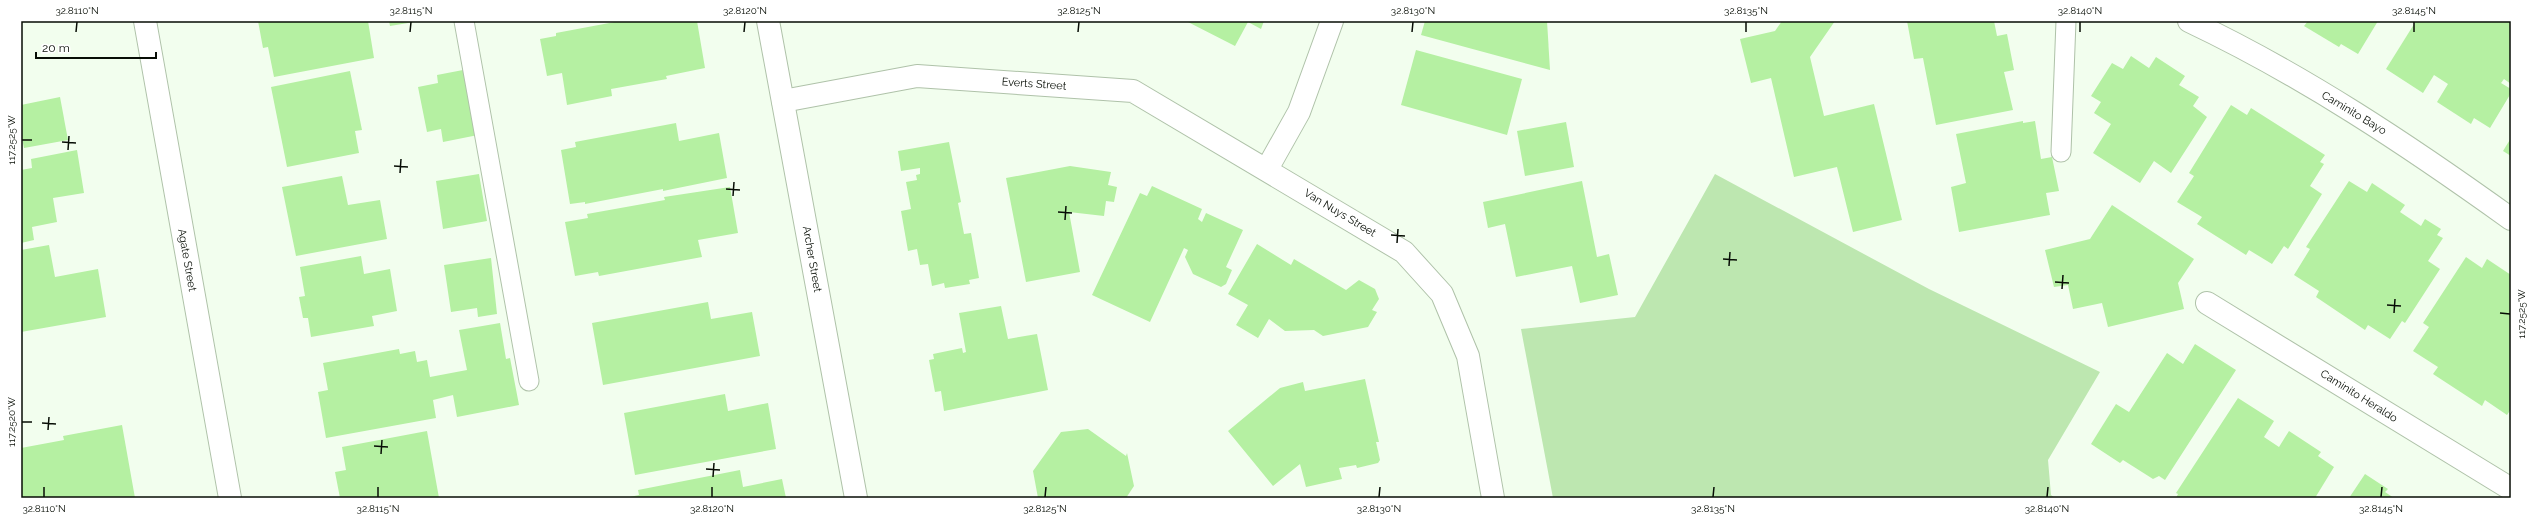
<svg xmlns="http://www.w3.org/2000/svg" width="2532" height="519" font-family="Raleway,sans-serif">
<rect width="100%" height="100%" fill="#f2feee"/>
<polygon fill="#bde7b0" points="1715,174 1929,289 2100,372 2048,460 2051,495 2055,498 1553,498 1521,329 1635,317"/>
<g fill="#b5f0a2">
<polygon points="258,21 368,21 374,58 274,77 268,47 263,48"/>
<polygon points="389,21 414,21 414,22 390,26"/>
<polygon points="620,21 697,21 705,68 666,76 667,79 611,89 612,96 567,105 562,73 547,76 540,39 556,36 556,33"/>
<polygon points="1186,21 1264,21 1261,29 1248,22 1235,46"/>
<polygon points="1425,21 1547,21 1550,70 1421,35"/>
<polygon points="1782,21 1835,21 1810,57 1824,116 1874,104 1902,220 1853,232 1837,167 1794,177 1771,78 1751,83 1740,39 1775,31"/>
<polygon points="1907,21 1994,21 1997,36 2007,34 2014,70 2004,72 2013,110 1936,125 1923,58 1914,59"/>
<polygon points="2308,21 2378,21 2358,54 2341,44 2339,47 2304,26"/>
<polygon points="2416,21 2511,21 2511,84 2504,79 2501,83 2511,89 2511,93 2490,128 2474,118 2471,124 2437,102 2448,84 2434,75 2423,93 2386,69"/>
<polygon points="1416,50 1522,79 1507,135 1401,105"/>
<polygon points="2131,56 2149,68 2156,57 2185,76 2179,85 2199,97 2193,106 2207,117 2171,173 2154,161 2140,183 2093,153 2111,124 2094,113 2101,102 2091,96 2112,63 2123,69"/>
<polygon points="463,70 478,135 443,142 441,129 427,132 418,87 438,83 437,75"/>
<polygon points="350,71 362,130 355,131 359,153 287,167 271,87"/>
<polygon points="60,97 68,140 24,148 21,133 21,105"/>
<polygon points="2231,105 2247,115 2251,108 2325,155 2320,162 2324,164 2310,186 2322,194 2288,249 2284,246 2272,264 2249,250 2246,255 2197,224 2202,217 2177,202 2194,176 2189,173"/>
<polygon points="2023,121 2023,123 2035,121 2041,159 2052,157 2059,191 2046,193 2050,215 1959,232 1951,187 1966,183 1956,134"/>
<polygon points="1566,122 1574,167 1525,176 1517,131"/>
<polygon points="676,123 679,141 719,133 727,178 663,191 663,189 585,204 585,202 570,204 561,150 576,147 575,142"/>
<polygon points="2511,138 2511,156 2503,151"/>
<polygon points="949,142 961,202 958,203 964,234 971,233 979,278 969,280 970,284 945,288 944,283 932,286 928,264 920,265 917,249 908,251 901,211 911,209 906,182 917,180 916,175 920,174 920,168 901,171 898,151"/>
<polygon points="77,150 84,193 53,198 57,222 32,227 34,240 21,243 21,170 32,168 31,159"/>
<polygon points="1070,166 1111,172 1108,185 1117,187 1114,202 1106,201 1104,216 1069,212 1080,272 1026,282 1006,178"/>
<polygon points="479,174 487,221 443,229 436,181"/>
<polygon points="342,176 348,205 380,200 387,239 296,256 282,187"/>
<polygon points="1582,181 1597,257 1609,254 1618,295 1580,303 1572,266 1516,277 1505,224 1488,228 1483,202"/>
<polygon points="2349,181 2367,192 2372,183 2405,205 2400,212 2421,226 2425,219 2441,229 2437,235 2443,238 2428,261 2440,269 2405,323 2402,321 2390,339 2368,325 2365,330 2316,297 2319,291 2294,275 2310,249 2306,247"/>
<polygon points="1152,186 1202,209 1198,219 1202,222 1206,213 1243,230 1226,267 1232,270 1226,284 1221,287 1193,274 1185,257 1188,250 1184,248 1150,322 1092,295 1140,193 1147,196"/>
<polygon points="730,187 738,233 698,240 702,257 599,276 598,272 575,276 565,222 588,218 587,214 665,200 664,197"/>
<polygon points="2112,205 2194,259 2178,283 2184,309 2108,327 2102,303 2073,309 2068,285 2054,287 2045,250 2090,239"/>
<polygon points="1257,244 1291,265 1294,259 1346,290 1359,280 1375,289 1379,299 1372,310 1377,312 1368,327 1323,336 1314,330 1285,331 1269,319 1258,338 1236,325 1248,305 1228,294"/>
<polygon points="49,245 55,277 98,269 106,317 21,332 21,250"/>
<polygon points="361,256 364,274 390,269 397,311 372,316 374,326 311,337 308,318 303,318 299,297 305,296 300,267"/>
<polygon points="2466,257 2482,268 2487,259 2511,275 2511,409 2507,415 2485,400 2482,406 2433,374 2438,367 2413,351 2429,327 2423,323"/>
<polygon points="491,258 497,314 478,317 477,308 451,312 444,265"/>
<polygon points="708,302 711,319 752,312 760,356 603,385 592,323"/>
<polygon points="1001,306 1008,339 1037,334 1048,390 944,411 941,391 935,392 929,360 934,359 933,354 962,348 963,353 966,352 959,313"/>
<polygon points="500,323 506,359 510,358 519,405 457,417 453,395 433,400 436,418 326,438 318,392 328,390 323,363 399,349 400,354 415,351 417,362 427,360 430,377 467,370 459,330"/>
<polygon points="2195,344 2236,370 2165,480 2159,476 2153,479 2123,460 2120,463 2091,444 2116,404 2129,412 2167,353 2183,364"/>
<polygon points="1365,379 1379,442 1376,442 1380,460 1378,463 1357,468 1356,465 1339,468 1342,479 1306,487 1300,464 1273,486 1228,431 1280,388 1303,382 1305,391"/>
<polygon points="725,394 728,411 768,403 776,449 635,475 624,413"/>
<polygon points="2238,398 2274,421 2264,437 2279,447 2289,431 2321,452 2318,456 2334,467 2315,498 2176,498 2178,494 2176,493"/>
<polygon points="122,425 135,498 21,498 21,448 64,440 63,436"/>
<polygon points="1088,429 1126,456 1127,453 1134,486 1126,498 1038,498 1033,471 1061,432"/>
<polygon points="427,431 439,498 340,498 335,472 346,470 342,447"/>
<polygon points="740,470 743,487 782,479 786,498 625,498 639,495 638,490"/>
<polygon points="2365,474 2388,489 2385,492 2394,498 2349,498"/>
</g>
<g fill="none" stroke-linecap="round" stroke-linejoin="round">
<g stroke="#afc2a9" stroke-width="21">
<g id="lane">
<polyline points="464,21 529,381"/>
<polyline points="2061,152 2066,21"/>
</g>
</g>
<g stroke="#afc2a9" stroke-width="24">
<g id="street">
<polyline points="145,21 230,498"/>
<polyline points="768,21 856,498"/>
<path d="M2189,21C2303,75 2408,145 2511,219"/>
<polyline points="783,101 917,76 1133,91 1404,252 1442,294 1468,356 1493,498"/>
<polyline points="1267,169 1299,112 1332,21"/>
<polyline points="2207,303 2511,489"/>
</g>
</g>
<use href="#lane" stroke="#fff" stroke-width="19"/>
<use href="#street" stroke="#fff" stroke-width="22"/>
</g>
<path fill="none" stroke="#070d05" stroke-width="1.5" d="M76,32L77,22M410,32L411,22M744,32L745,22M1078,32L1079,22M1412,32L1413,22M1746,32V22M2080,32V22M2414,32V22M22,140H32M62,142L76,143M68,150L69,136M394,166L408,167M400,173L401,159M726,189L740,190M733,196L734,182M1058,212L1072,213M1065,220L1066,206M1391,235L1405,236M1397,243L1398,229M1723,259L1737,260M1729,266L1730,252M2055,282L2069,283M2062,289L2063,275M2387,305L2401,306M2394,313L2395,299M2500,313L2510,314M22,422H32M42,423L56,424M48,430L49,417M374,446L388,447M381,454L382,440M706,469L720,470M713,477L714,463M44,497V487M378,497V487M712,497V487M1045,497L1046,487M1379,497L1380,487M1713,497L1714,487M2047,497L2048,487M2381,497L2382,487"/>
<g text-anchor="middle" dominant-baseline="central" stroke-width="4" stroke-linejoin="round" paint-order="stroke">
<g font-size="11" fill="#070d05" stroke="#fff">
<text transform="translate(1034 84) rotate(4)">Everts Street</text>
<text transform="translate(2354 113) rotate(31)">Caminito Bayo</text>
<text transform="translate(1340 213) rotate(31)">Van Nuys Street</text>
<text transform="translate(812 259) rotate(80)">Archer Street</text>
<text transform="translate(187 260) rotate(80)">Agate Street</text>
<text transform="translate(2359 396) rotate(32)">Caminito Heraldo</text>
</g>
</g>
<rect width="2532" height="519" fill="none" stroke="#ffffff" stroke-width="44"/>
<path d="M36 52v6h120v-6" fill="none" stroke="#070d05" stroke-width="2"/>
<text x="42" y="52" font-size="12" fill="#070d05" stroke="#ffffff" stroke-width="3" paint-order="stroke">20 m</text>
<rect x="22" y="22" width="2488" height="475" fill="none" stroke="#070d05" stroke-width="1.5"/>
<g font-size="10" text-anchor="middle" fill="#070d05">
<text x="77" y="14">32.8110°N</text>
<text x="411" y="14">32.8115°N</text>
<text x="745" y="14">32.8120°N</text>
<text x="1079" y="14">32.8125°N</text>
<text x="1413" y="14">32.8130°N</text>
<text x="1746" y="14">32.8135°N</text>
<text x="2080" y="14">32.8140°N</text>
<text x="2414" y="14">32.8145°N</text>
<text transform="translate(11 140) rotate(-90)" y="4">117.2525°W</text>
<text transform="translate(2521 314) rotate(-90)" y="4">117.2525°W</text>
<text transform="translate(11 422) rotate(-90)" y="4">117.2520°W</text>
<text x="44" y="512">32.8110°N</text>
<text x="378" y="512">32.8115°N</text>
<text x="712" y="512">32.8120°N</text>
<text x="1045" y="512">32.8125°N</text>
<text x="1379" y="512">32.8130°N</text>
<text x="1713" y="512">32.8135°N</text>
<text x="2047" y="512">32.8140°N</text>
<text x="2381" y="512">32.8145°N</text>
</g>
</svg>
